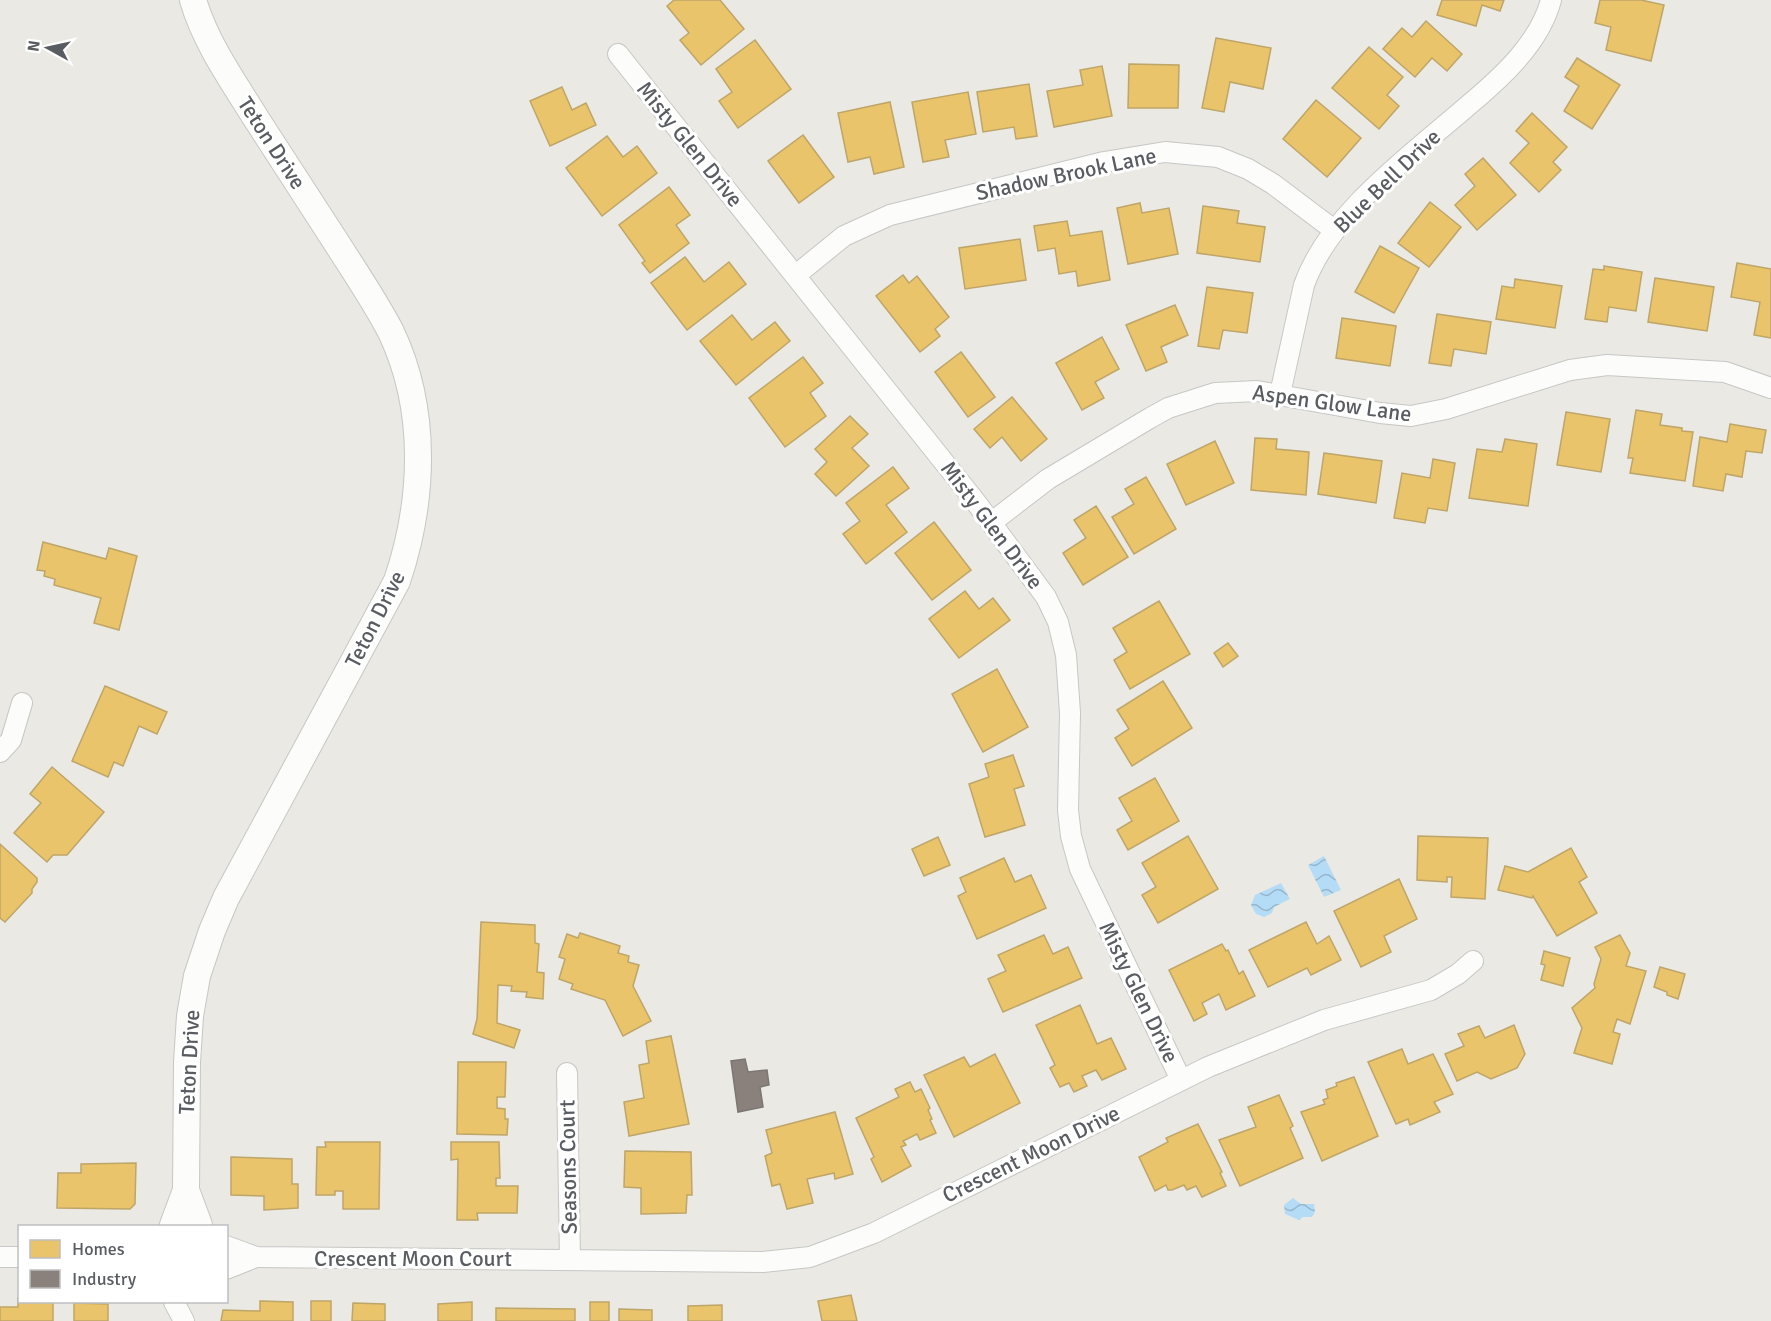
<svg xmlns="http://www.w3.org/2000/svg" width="1771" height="1321" font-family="Signika,sans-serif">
<defs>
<pattern id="water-waves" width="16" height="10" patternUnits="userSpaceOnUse" patternTransform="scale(1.5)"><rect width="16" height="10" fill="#b5dcf7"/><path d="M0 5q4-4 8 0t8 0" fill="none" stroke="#96b6cb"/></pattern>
</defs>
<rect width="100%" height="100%" fill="#eae9e3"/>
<g fill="url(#water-waves)">
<polygon points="1324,856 1341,890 1324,897 1308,865"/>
<polygon points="1281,883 1290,899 1274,907 1272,913 1264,917 1256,914 1251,905 1255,895"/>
<polygon points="1293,1198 1301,1204 1314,1204 1315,1212 1312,1217 1303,1217 1299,1220 1285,1214 1284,1205"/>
</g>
<g fill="#e9c46a" stroke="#bea568" stroke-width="1.5">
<polygon points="674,0 720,0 744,29 701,65 680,40 689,33 667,6"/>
<polygon points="1442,0 1504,0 1500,11 1482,5 1476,26 1437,15"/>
<polygon points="1600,0 1641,0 1664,5 1651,61 1606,50 1611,27 1595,23"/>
<polygon points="1426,21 1462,54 1447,71 1432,58 1415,77 1383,49 1402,28 1412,37"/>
<polygon points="1216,38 1271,48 1263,89 1230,82 1224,112 1202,108"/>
<polygon points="755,40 791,89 738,128 719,101 732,92 716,69"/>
<polygon points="1369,47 1403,77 1387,95 1399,106 1379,129 1332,88"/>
<polygon points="1577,58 1620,85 1592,129 1564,111 1579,86 1565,77"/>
<polygon points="1129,64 1179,65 1178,108 1128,108"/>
<polygon points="1102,66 1112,116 1054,127 1047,91 1083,85 1080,70"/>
<polygon points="1029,84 1037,136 1016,139 1014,127 983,132 977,92"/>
<polygon points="562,87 572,110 586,103 596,125 550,146 530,101"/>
<polygon points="968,92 976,134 945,140 949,157 923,162 912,102"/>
<polygon points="1316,100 1361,138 1327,177 1283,139"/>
<polygon points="890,102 904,167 874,174 870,157 848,162 838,113"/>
<polygon points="1532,113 1567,147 1553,162 1561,170 1539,192 1510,163 1529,143 1516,131"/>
<polygon points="803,135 834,177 799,203 768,161"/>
<polygon points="607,136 623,157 637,146 657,173 602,216 566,168"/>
<polygon points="1483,158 1516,195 1477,230 1455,205 1475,186 1465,174"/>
<polygon points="669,187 690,215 676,225 689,243 650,273 642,263 645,261 619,225"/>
<polygon points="1430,202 1461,227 1429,267 1398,243"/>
<polygon points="1140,203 1142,213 1169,208 1178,254 1128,264 1117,208"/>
<polygon points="1203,206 1239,211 1237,223 1265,227 1260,262 1197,253"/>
<polygon points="1067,221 1070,236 1102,231 1110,280 1078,286 1076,271 1059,274 1055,248 1038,251 1034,226"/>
<polygon points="1020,239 1026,280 965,289 959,248"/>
<polygon points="1380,246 1419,268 1394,313 1355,292"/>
<polygon points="685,257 704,282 729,262 746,284 687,330 651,283"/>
<polygon points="1737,263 1771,269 1771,338 1754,335 1760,302 1731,297"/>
<polygon points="1604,266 1642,272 1636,311 1609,307 1607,322 1585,319 1593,269 1604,270"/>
<polygon points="903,275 909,283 917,276 949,317 935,329 940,336 920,352 876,296"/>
<polygon points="1655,278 1714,287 1707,331 1648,322"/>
<polygon points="1515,279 1562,286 1555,328 1496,319 1502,286 1514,288"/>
<polygon points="1207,287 1253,293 1247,333 1223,330 1219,349 1198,346"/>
<polygon points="1175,305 1188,335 1161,347 1167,362 1146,371 1126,325"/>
<polygon points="1437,314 1491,322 1486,354 1454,349 1451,366 1429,363"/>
<polygon points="732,315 752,340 775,322 790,341 736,385 700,341"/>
<polygon points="1342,318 1396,326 1390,366 1336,358"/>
<polygon points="1102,337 1119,369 1095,382 1104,398 1082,410 1056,363"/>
<polygon points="961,352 995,397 968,417 935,372"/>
<polygon points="803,357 823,383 810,393 826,416 785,447 749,398"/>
<polygon points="1012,397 1047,439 1021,461 1002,437 990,448 974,429"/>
<polygon points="1636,410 1662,414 1660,425 1682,428 1682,431 1693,432 1685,481 1630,473 1633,458 1628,458"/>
<polygon points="1566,412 1610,419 1601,472 1557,465"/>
<polygon points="850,416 868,434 852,448 869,466 836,496 815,474 827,462 815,449"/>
<polygon points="1730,424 1766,430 1762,453 1746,451 1742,477 1726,474 1723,491 1693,486 1700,437 1727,442"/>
<polygon points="1255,438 1277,439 1276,449 1309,452 1306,495 1251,490"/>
<polygon points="1505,439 1537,444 1528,506 1469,498 1477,449 1502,452"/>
<polygon points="1215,441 1234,483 1186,505 1167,464"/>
<polygon points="1324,453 1382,461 1376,503 1318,494"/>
<polygon points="1433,459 1455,463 1447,511 1428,508 1425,523 1394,518 1402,473 1430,478"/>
<polygon points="893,467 909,488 886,505 907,532 866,564 843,534 860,521 846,503"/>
<polygon points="1146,477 1176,529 1134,554 1112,517 1134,504 1125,489"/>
<polygon points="1096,506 1128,557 1083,585 1063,553 1086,538 1074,520"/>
<polygon points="934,522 971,570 932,600 895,553"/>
<polygon points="43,542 106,559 109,548 137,556 119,630 94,623 101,598 54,585 55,579 44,576 45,571 37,570"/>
<polygon points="965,591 979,609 993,598 1010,620 959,658 929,619"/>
<polygon points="1159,601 1190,654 1130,689 1114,660 1127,652 1113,628"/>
<polygon points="1228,643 1238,656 1223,667 1214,653"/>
<polygon points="997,669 1028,727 983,752 952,694"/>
<polygon points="1163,681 1192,728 1132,766 1115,738 1129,729 1117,710"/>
<polygon points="105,686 167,712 157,734 139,726 123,766 114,762 108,777 72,761"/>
<polygon points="1013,755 1024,786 1014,789 1025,825 985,837 969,784 989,777 985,764"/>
<polygon points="52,767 104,812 67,855 53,855 47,862 14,833 41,803 30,794"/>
<polygon points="1155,778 1179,821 1128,850 1117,830 1132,821 1119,798"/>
<polygon points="1188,836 1218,889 1158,923 1142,895 1156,887 1142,863"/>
<polygon points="1418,836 1488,838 1485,899 1451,897 1452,877 1447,877 1447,882 1417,880"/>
<polygon points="938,837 950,865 924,876 912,849"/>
<polygon points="0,844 37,878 37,882 32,889 32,893 5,922 0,918"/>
<polygon points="1571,848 1587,877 1579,882 1597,913 1557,936 1533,896 1532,898 1498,890 1505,866 1528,872"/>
<polygon points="1004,858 1015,882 1031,875 1046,908 977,939 958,896 966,892 960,878"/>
<polygon points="1399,879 1417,919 1384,936 1391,952 1361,967 1334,911"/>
<polygon points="481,922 535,925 535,943 539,944 537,972 544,973 543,999 526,997 527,992 511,991 512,986 498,985 497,1023 520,1030 514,1048 473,1034 477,1019"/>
<polygon points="1306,922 1317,944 1329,936 1341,960 1311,975 1307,968 1268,987 1249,950"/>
<polygon points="580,933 620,946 618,953 629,956 628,962 639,965 633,986 651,1021 623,1036 605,1000 571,989 573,984 559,979 565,959 559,957 567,934 578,938"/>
<polygon points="1044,935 1053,954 1068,947 1082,978 1003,1012 988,979 1006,971 998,955"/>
<polygon points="1620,935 1630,953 1626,966 1646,971 1630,1024 1617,1019 1613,1032 1620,1034 1612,1064 1574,1053 1582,1028 1572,1008 1595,988 1594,984 1601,959 1595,947"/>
<polygon points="1222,944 1226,951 1228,950 1239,974 1243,971 1255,996 1226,1010 1219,994 1202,1003 1207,1014 1194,1021 1169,970"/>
<polygon points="1544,951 1570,958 1563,986 1541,980 1545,965 1541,964"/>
<polygon points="1660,967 1685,974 1678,999 1667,995 1667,992 1654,987"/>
<polygon points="1080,1005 1097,1044 1111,1038 1126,1069 1102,1080 1096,1070 1082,1076 1087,1086 1074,1092 1069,1083 1060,1087 1050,1068 1055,1065 1036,1025"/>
<polygon points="1514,1025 1525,1054 1517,1068 1491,1079 1477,1072 1457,1081 1445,1054 1464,1046 1458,1034 1479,1026 1485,1038"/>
<polygon points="671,1036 689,1124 629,1136 624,1102 644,1098 639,1065 649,1063 646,1041"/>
<polygon points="1402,1049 1408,1064 1433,1054 1453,1094 1434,1102 1440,1112 1410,1125 1408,1119 1396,1124 1368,1062"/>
<polygon points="995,1054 1020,1103 954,1137 924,1075 964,1057 970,1067"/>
<polygon points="458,1062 506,1062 505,1097 497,1097 497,1108 505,1109 505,1119 508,1119 507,1135 457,1134"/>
<polygon points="1354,1077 1378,1136 1322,1161 1301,1112 1325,1104 1323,1100 1328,1098 1326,1090 1337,1086 1336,1083"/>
<polygon points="910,1082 915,1092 921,1089 930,1108 928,1110 932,1119 930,1120 936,1133 920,1140 917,1134 903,1141 906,1145 901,1147 911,1166 882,1182 871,1159 874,1157 856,1118 899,1097 895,1089"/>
<polygon points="1279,1095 1293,1126 1290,1128 1303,1158 1240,1186 1219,1140 1256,1127 1248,1107"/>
<polygon points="835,1112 853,1174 835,1179 834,1173 807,1179 813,1203 787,1209 780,1184 772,1186 765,1156 772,1153 766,1130"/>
<polygon points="1198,1124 1222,1172 1220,1173 1226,1186 1202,1197 1196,1186 1187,1190 1184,1185 1172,1190 1168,1190 1166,1185 1155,1191 1139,1157 1168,1142 1166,1138"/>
<polygon points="325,1142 380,1142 379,1209 343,1209 343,1191 335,1191 335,1195 316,1195 317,1147 326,1147"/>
<polygon points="451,1142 499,1142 500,1178 496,1178 496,1186 518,1186 517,1213 477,1213 478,1220 457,1220 458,1159 451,1160"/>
<polygon points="625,1151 691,1152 692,1195 687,1195 686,1213 641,1214 641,1188 624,1187"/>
<polygon points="231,1157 292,1159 292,1184 298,1184 298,1208 264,1210 264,1196 231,1195"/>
<polygon points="136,1163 135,1204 130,1209 57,1208 58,1173 81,1173 81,1164"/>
<polygon points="851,1295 857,1321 822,1321 818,1301"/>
<polygon points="18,1299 20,1302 53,1302 53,1321 0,1321 0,1307 18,1307"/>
<polygon points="260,1301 293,1302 293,1321 221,1321 223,1310 260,1311"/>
<rect x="311" y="1301" width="20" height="20"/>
<polygon points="472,1302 472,1321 438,1321 438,1304"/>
<rect x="590" y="1302" width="19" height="19"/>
<polygon points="74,1303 108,1304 108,1321 74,1321"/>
<polygon points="353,1303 385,1304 385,1321 352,1321"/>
<polygon points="722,1305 722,1321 688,1321 688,1306"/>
<polygon points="496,1308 575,1309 575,1321 496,1321"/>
<polygon points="619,1309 652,1310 652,1321 619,1321"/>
</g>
<polygon fill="#8a817c" stroke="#7b7674" stroke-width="1.5" points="745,1059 748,1072 767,1070 769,1085 760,1087 763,1107 738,1112 731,1061"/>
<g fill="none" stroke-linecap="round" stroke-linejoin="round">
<g stroke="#c6c7c6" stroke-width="22">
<g id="minor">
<polyline points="618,54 975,501 1046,597 1058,622 1066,655 1070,713 1068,810 1071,836 1080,869 1181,1080"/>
<polyline points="796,275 844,236 890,215 1104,162 1165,152 1218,157 1248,169 1273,184 1334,230"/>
<path d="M1280,394L1304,285C1330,212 1414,153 1471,103C1503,76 1540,42 1551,0"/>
<polyline points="992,522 1048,479 1150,418 1168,408 1215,393 1257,391 1380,413 1411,416 1446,409 1570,370 1607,365 1725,372 1771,388"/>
<polyline points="0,752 11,740 22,703"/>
<polyline points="567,1073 570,1260"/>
<polyline points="226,1246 256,1257 763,1262 810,1257 874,1233 1208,1067 1324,1020 1431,990 1458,974 1473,961"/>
<polyline points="0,1257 20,1257"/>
<polyline points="226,1269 256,1257"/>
<polyline points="174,1302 184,1321"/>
</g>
</g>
<g stroke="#c6c7c6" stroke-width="28">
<g id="tertiary">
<polyline points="186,1190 199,1225"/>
<path d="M173,1225L186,1190L187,1062L190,1016L197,976L212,931L226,898L397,581C424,501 428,410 391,332C375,301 355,272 336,242C310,202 284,161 257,120C233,81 206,44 193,0"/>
</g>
</g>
<use href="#minor" stroke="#fcfcfb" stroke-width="20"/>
<use href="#tertiary" stroke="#fcfcfb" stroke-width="26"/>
</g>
<g text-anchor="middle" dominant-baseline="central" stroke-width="6" stroke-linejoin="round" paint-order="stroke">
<g font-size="22" fill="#595d62" stroke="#fff">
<text transform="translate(272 143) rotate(57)">Teton Drive</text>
<text transform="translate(690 144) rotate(51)">Misty Glen Drive</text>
<text transform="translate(1066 174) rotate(-12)">Shadow Brook Lane</text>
<text transform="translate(1387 181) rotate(-44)">Blue Bell Drive</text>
<text transform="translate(1332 403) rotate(8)">Aspen Glow Lane</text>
<text transform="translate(992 525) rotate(53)">Misty Glen Drive</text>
<text transform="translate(375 619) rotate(-63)">Teton Drive</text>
<text transform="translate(1139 992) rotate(64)">Misty Glen Drive</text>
<text transform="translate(189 1062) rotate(-87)">Teton Drive</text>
<text transform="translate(1031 1154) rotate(-26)">Crescent Moon Drive</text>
<text transform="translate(568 1167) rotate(-91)">Seasons Court</text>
<text x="413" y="1258">Crescent Moon Court</text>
</g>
</g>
<rect x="18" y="1225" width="210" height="78" fill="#ffffff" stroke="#bdbec0" stroke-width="1.5"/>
<rect x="30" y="1240" width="30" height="18" fill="#e9c46a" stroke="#bdbec0" stroke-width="1.5"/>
<text x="72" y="1255" font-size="18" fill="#595d62">Homes</text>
<rect x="30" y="1270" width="30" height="18" fill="#8a817c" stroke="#bdbec0" stroke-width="1.5"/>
<text x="72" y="1285" font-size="18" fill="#595d62">Industry</text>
<g transform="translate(48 48) rotate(278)" stroke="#ffffff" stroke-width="4.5" paint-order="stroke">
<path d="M0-4.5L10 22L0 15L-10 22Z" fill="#595d62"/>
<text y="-9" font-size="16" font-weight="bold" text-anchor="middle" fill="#595d62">N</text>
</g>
</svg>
